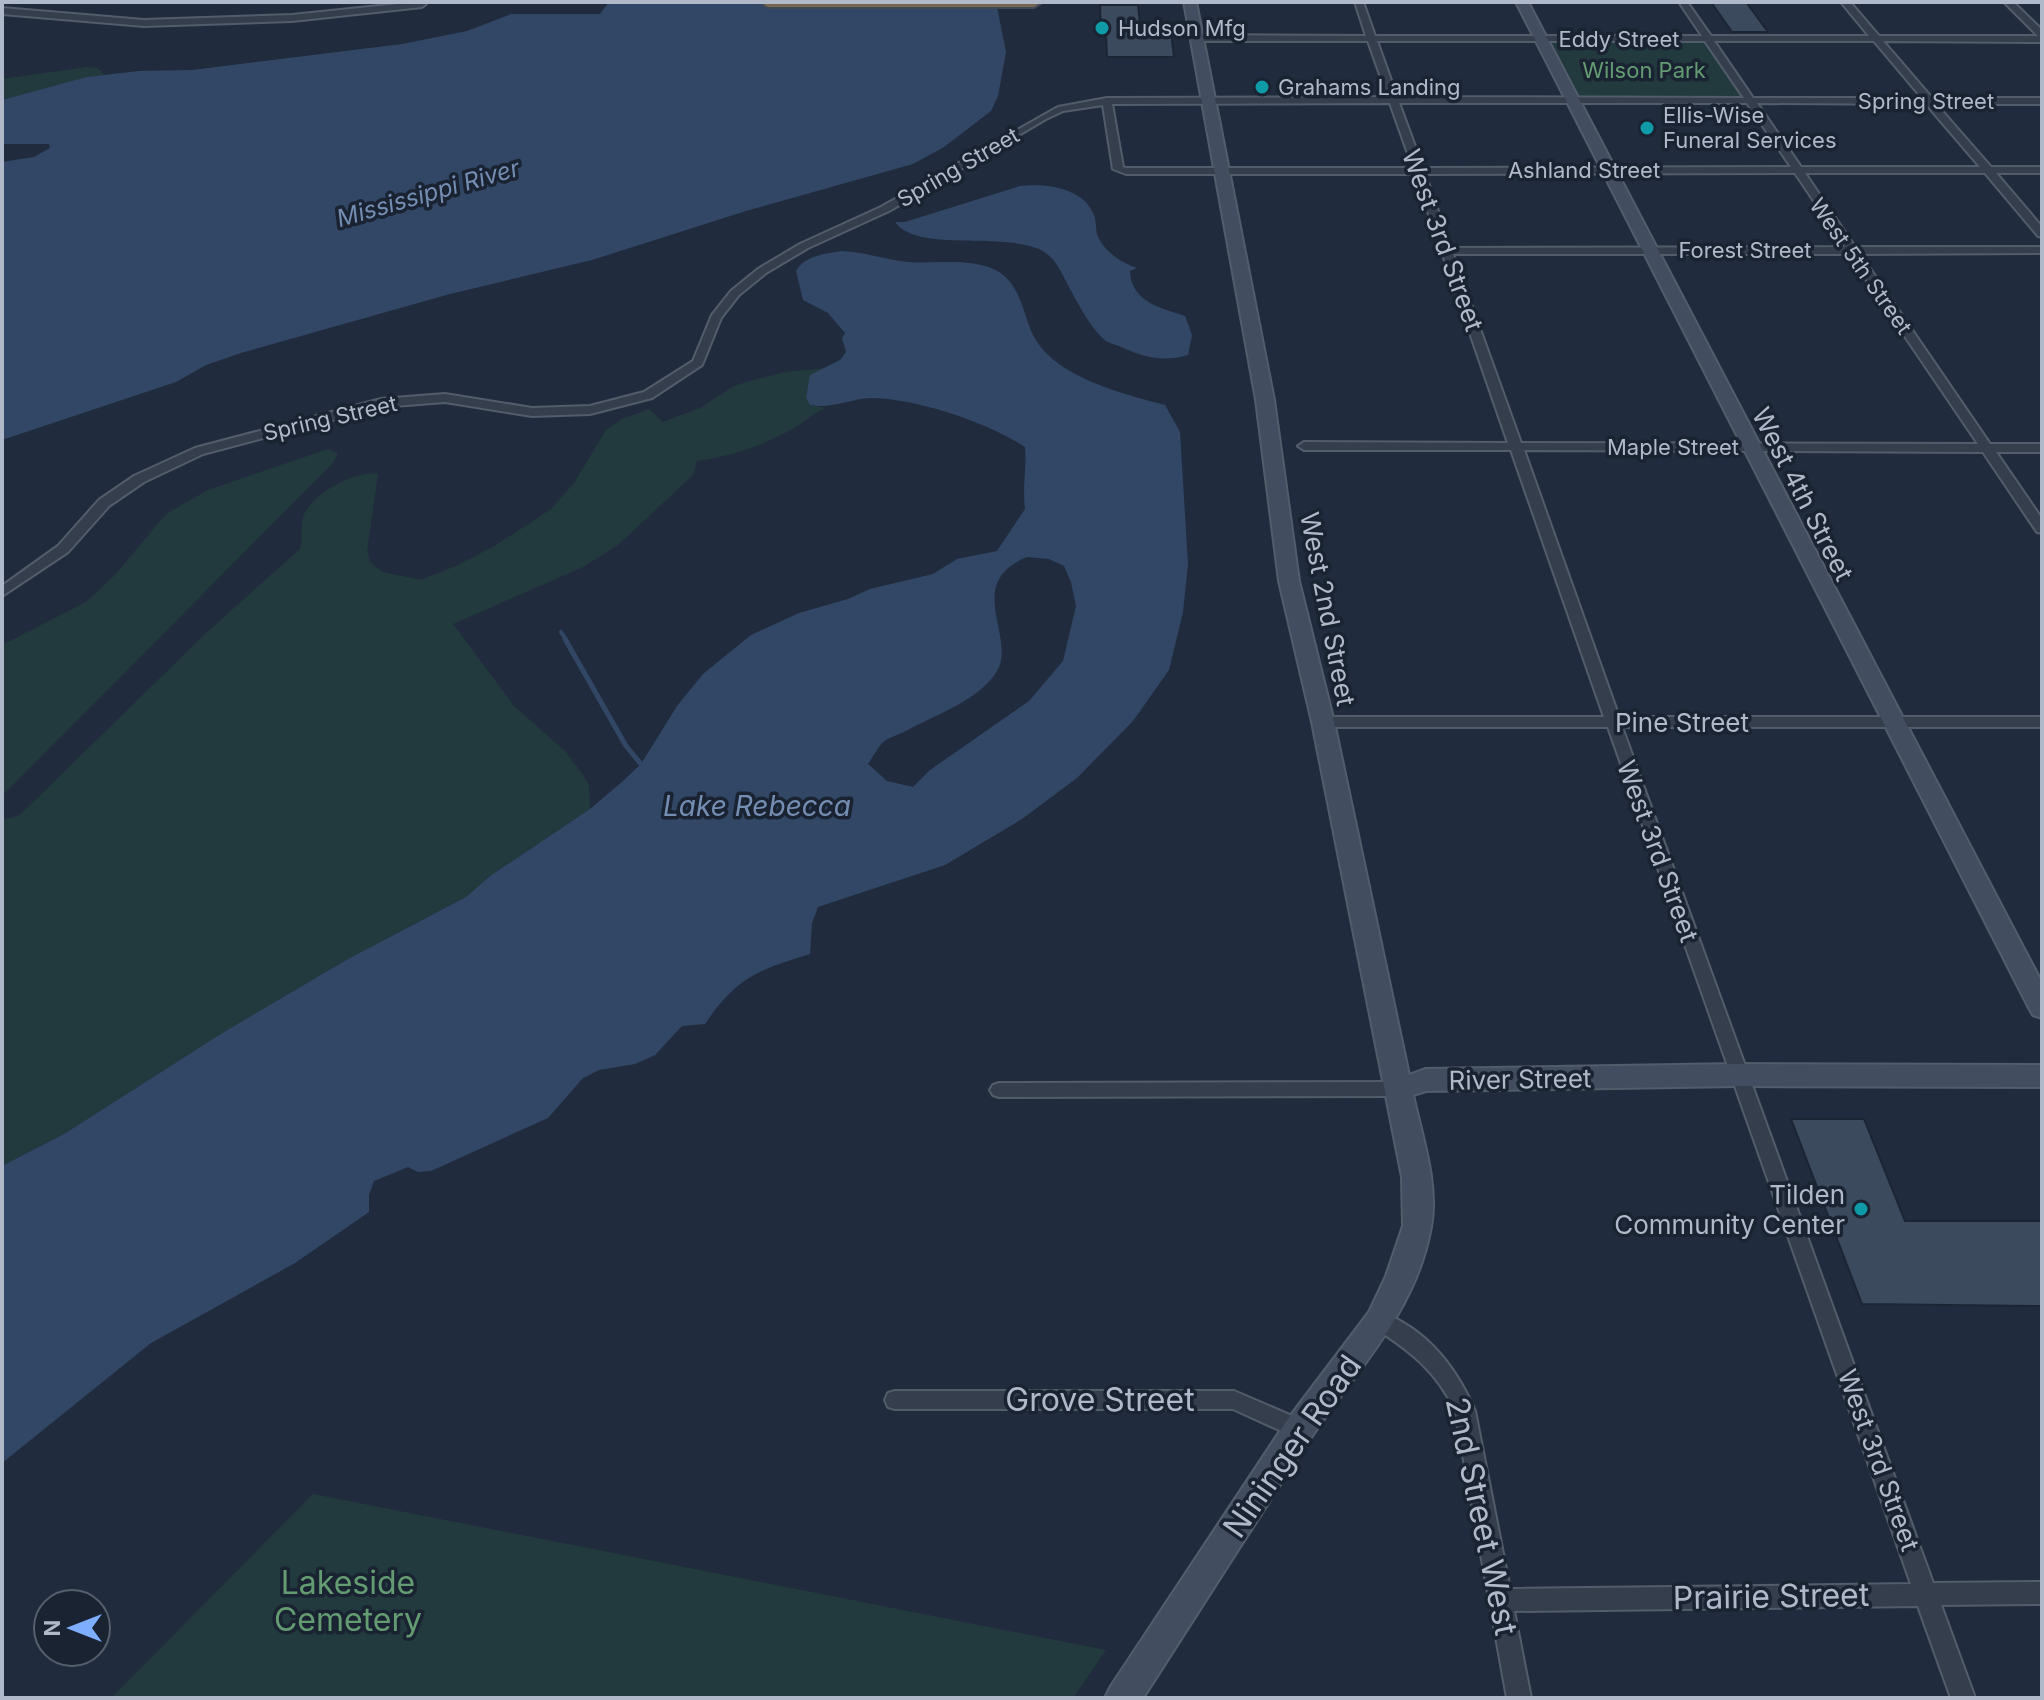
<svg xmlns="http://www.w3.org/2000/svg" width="2044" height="1700" font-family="Inter,sans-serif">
<rect width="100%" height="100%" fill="#202c3d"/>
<g fill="#223a3e">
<polygon points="1540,39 1708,39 1749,101 1573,101"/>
<polygon points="87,67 97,68 105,75 2,100 2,79"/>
<path d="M826,368L810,375V405L826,408C813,413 806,421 794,428C762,446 733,456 697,461L693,475L618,545L583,567L453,624L514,706L565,751L584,776L589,786L590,809L490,876L466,897L348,959L224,1032L64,1134L2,1166V820L20,815L206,633L300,549C303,538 300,528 303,517C311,494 355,470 378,474L367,551L371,563L383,572L421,580L458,565L496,545L551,509L574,483L606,430L622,419L649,409L663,422L700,408L734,386L753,380L785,372Z"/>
<polygon points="328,449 338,453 333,463 2,796 2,645 86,602 115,575 166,514 208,490"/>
<polygon points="313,1494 1106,1650 1073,1698 111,1698"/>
</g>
<g fill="#324766" fill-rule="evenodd">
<polygon points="609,2 996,2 1006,52 998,96 991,111 944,147 913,164 746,211 592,260 450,294 241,353 206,365 176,382 2,440 2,162 34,157 50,148 49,144 2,144 2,100 87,77 139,71 192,70 402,44 467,31 511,14 600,14"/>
<path d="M1020,186C1044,183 1082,187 1093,213C1097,220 1095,230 1098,237C1104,251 1123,264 1137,268L1130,271C1131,302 1161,308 1185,316L1192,335L1188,355C1163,362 1147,358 1123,348C1118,345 1111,344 1106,341C1091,329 1077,302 1068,285C1061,272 1056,259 1043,251C1004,230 919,254 895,222H905Z"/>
<path d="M842,251C865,252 886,260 908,262C936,264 974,257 999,272C1021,286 1023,314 1033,335C1054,377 1123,394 1165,405L1180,432L1188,564L1183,612L1169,670L1133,721L1077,778L1022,819L945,865L818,907L812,923L810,954C758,970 737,977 705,1024L682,1026L655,1055L635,1064L599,1070L582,1079L548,1118L431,1171L418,1172L408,1167L374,1181L369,1195V1212L295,1263L151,1343L2,1463V1166L64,1134L224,1032L348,959L466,897L490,876L590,809L623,781L641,764L677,706L703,674L751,635L799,613L848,599L870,589L933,574L957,559L997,551L1025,509C1022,488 1027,468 1025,447C989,423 915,398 871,398C849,399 832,409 810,405L806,398L810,375L840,360L846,352L842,338L845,333L828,313L803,300L796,271C805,255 826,254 842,251ZM1027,557L1049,559L1064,566L1071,582L1076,606L1063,661L1029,701L930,770L913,787L887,781L868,764C872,758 877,749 882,743C888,738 897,735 904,732C934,715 979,701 997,671C1017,638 963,583 1027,557Z"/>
</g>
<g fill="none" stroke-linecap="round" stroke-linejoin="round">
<polyline stroke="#324766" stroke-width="4" points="561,632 567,641"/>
<polyline stroke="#324766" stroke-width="5" points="565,639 626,746 641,764"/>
</g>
<g fill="#3c4a5d" stroke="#1b2534" stroke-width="2">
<polygon points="1711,2 1746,2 1768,32 1732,32"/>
<polygon points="1100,5 1138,5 1140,24 1170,24 1174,57 1107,57 1106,35 1101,35"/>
<polygon points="1791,1119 1864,1119 1905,1221 2042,1221 2042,1306 1862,1304"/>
</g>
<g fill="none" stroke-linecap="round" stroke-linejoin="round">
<g stroke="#525c6b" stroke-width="4">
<g id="street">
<polygon points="417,2 426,4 422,7 292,21 144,26 2,14 2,8 144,20 292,15"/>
<path d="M1355,2H1363L1375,36H1702L1679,2H1687L1711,36H1869L1841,2H1850L1879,36H2038L2004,2H2013L2042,30V42L1883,41L1932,98H2042V104H1936L1991,167H2042V173H1996L2042,227V237L2038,236L1985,173H1805L1855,247H2042V253L1860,254L1990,444H2042V452H1996L2042,519V533L2037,532L1983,452L1524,450L1619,717H2042V727H1622L1933,1583L2042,1582V1604L1941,1605L1975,1698H1951L1918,1606L1514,1611L1531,1698H1507L1455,1411C1437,1371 1409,1350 1373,1327L1370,1321L1373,1315L1380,1312C1427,1329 1456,1367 1475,1411L1510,1589L1911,1584L1608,727H1323L1316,722L1323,717H1604L1511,450H1304L1298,446L1304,442L1508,443L1415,174H1126L1113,169L1103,105L1063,111L1046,119L889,211L808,248L766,273L739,295L721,318L702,365L652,398L590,414L532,416L445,402L381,407L203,454L144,482L109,506L68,552L2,596V586L58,546L99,500L134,476L195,448L381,399L445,394L532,408L590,406L644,392L693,361L712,315L731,291L758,269L800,244L881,207L1058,107L1107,98L1388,97L1368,41H1197L1193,38L1197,35L1366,36ZM1377,41H1705L1744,98L1397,97ZM1714,41H1874L1922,98H1753ZM1390,103L1413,168H1126L1123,167L1112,104ZM1399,103H1747L1791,167L1423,168ZM1757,103L1926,104L1980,167H1801ZM1795,173L1845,247L1451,248L1425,174ZM1453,254H1849L1978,444L1521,443Z"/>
<polygon points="1400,1082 1406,1084 1409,1089 1406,1094 1400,1096 999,1097 993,1095 990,1090 993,1085 999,1083"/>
<polygon points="895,1391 1234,1391 1306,1422 1310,1429 1306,1436 1299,1439 1233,1409 895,1409 888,1407 885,1400 888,1393"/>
</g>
</g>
<g stroke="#525c6b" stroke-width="4">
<g id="secondary">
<path d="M1184,2H1196L1274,400L1299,581L1334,722L1409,1075L1425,1069L1738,1064L2042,1065V1087L1738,1086L1426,1091L1413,1095C1422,1136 1439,1185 1431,1227C1416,1313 1354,1373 1308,1442C1252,1527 1198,1613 1143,1698H1105L1111,1686L1288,1419L1369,1312L1386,1276L1403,1226L1402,1177L1312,722L1279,581L1256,400Z"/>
<polygon points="1516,2 1528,2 2042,983 2042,1018 2033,1015 2029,1008"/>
</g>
</g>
<g stroke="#3f4958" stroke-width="4">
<polygon id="highway" points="760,2 1042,2 1034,7 768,7"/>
</g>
<use href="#street" fill="#343e4d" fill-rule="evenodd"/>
<use href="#secondary" fill="#424d60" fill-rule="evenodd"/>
<use href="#highway" fill="#746650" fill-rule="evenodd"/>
</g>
<g fill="#0f9aa8" stroke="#1a2332" stroke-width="3">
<circle cx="1102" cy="28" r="8"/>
<circle cx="1262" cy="87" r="8"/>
<circle cx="1647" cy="128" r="8"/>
<circle cx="1861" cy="1209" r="8"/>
</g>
<g text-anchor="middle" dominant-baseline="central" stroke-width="7" stroke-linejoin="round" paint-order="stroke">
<g font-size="22" fill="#afb9c9" stroke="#1a2332" text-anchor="start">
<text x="1118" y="28">Hudson Mfg</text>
<text x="1278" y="87">Grahams Landing</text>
<text x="1663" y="115">Ellis-Wise<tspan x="1663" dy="25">Funeral Services</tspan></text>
</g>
<g font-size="22" fill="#afb9c9" stroke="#1a2332">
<text x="1619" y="39">Eddy Street</text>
<text x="1926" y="101">Spring Street</text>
<text transform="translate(958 167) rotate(-30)">Spring Street</text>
<text x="1584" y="170">Ashland Street</text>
<text x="1745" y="250">Forest Street</text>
<text transform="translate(1861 266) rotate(55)">West 5th Street</text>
<text transform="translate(330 418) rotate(-13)">Spring Street</text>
<text x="1673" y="447">Maple Street</text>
</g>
<g font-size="22" fill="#649c72" stroke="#1a2332">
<text x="1644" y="70">Wilson Park</text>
</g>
<g font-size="24" font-style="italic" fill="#748eb3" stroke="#1a2332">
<text transform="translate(428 193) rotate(-16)">Mississippi River</text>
</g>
<g font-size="26" fill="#afb9c9" stroke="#1a2332">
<text transform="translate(1443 240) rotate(70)">West 3rd Street</text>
<text transform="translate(1803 494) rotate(63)">West 4th Street</text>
<text transform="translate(1328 609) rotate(79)">West 2nd Street</text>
<text x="1682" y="722">Pine Street</text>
<text transform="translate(1658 851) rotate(70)">West 3rd Street</text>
<text transform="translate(1520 1079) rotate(-1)">River Street</text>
<text transform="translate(1879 1460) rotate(70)">West 3rd Street</text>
</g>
<g font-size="26" fill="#afb9c9" stroke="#1a2332" text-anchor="end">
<text x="1845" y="1194">Tilden<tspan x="1845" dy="30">Community Center</tspan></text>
</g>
<g font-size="28" font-style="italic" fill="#748eb3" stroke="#1a2332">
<text x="757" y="806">Lake Rebecca</text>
</g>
<g font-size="32" fill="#afb9c9" stroke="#1a2332">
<text x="1100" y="1399">Grove Street</text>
<text transform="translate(1292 1446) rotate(-55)">Nininger Road</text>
<text transform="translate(1482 1516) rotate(78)">2nd Street West</text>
<text transform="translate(1771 1596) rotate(-1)">Prairie Street</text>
</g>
<g font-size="32" fill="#649c72" stroke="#1a2332">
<text x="348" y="1582">Lakeside<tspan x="348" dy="37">Cemetery</tspan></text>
</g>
</g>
<rect width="2044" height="1700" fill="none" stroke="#afb9c9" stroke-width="8"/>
<g transform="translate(72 1628) rotate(270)"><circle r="38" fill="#1a2332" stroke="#565f6e" stroke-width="2"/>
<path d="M0-6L14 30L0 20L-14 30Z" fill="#7eaeff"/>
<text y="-12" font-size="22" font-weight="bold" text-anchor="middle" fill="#afb9c9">N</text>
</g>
</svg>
